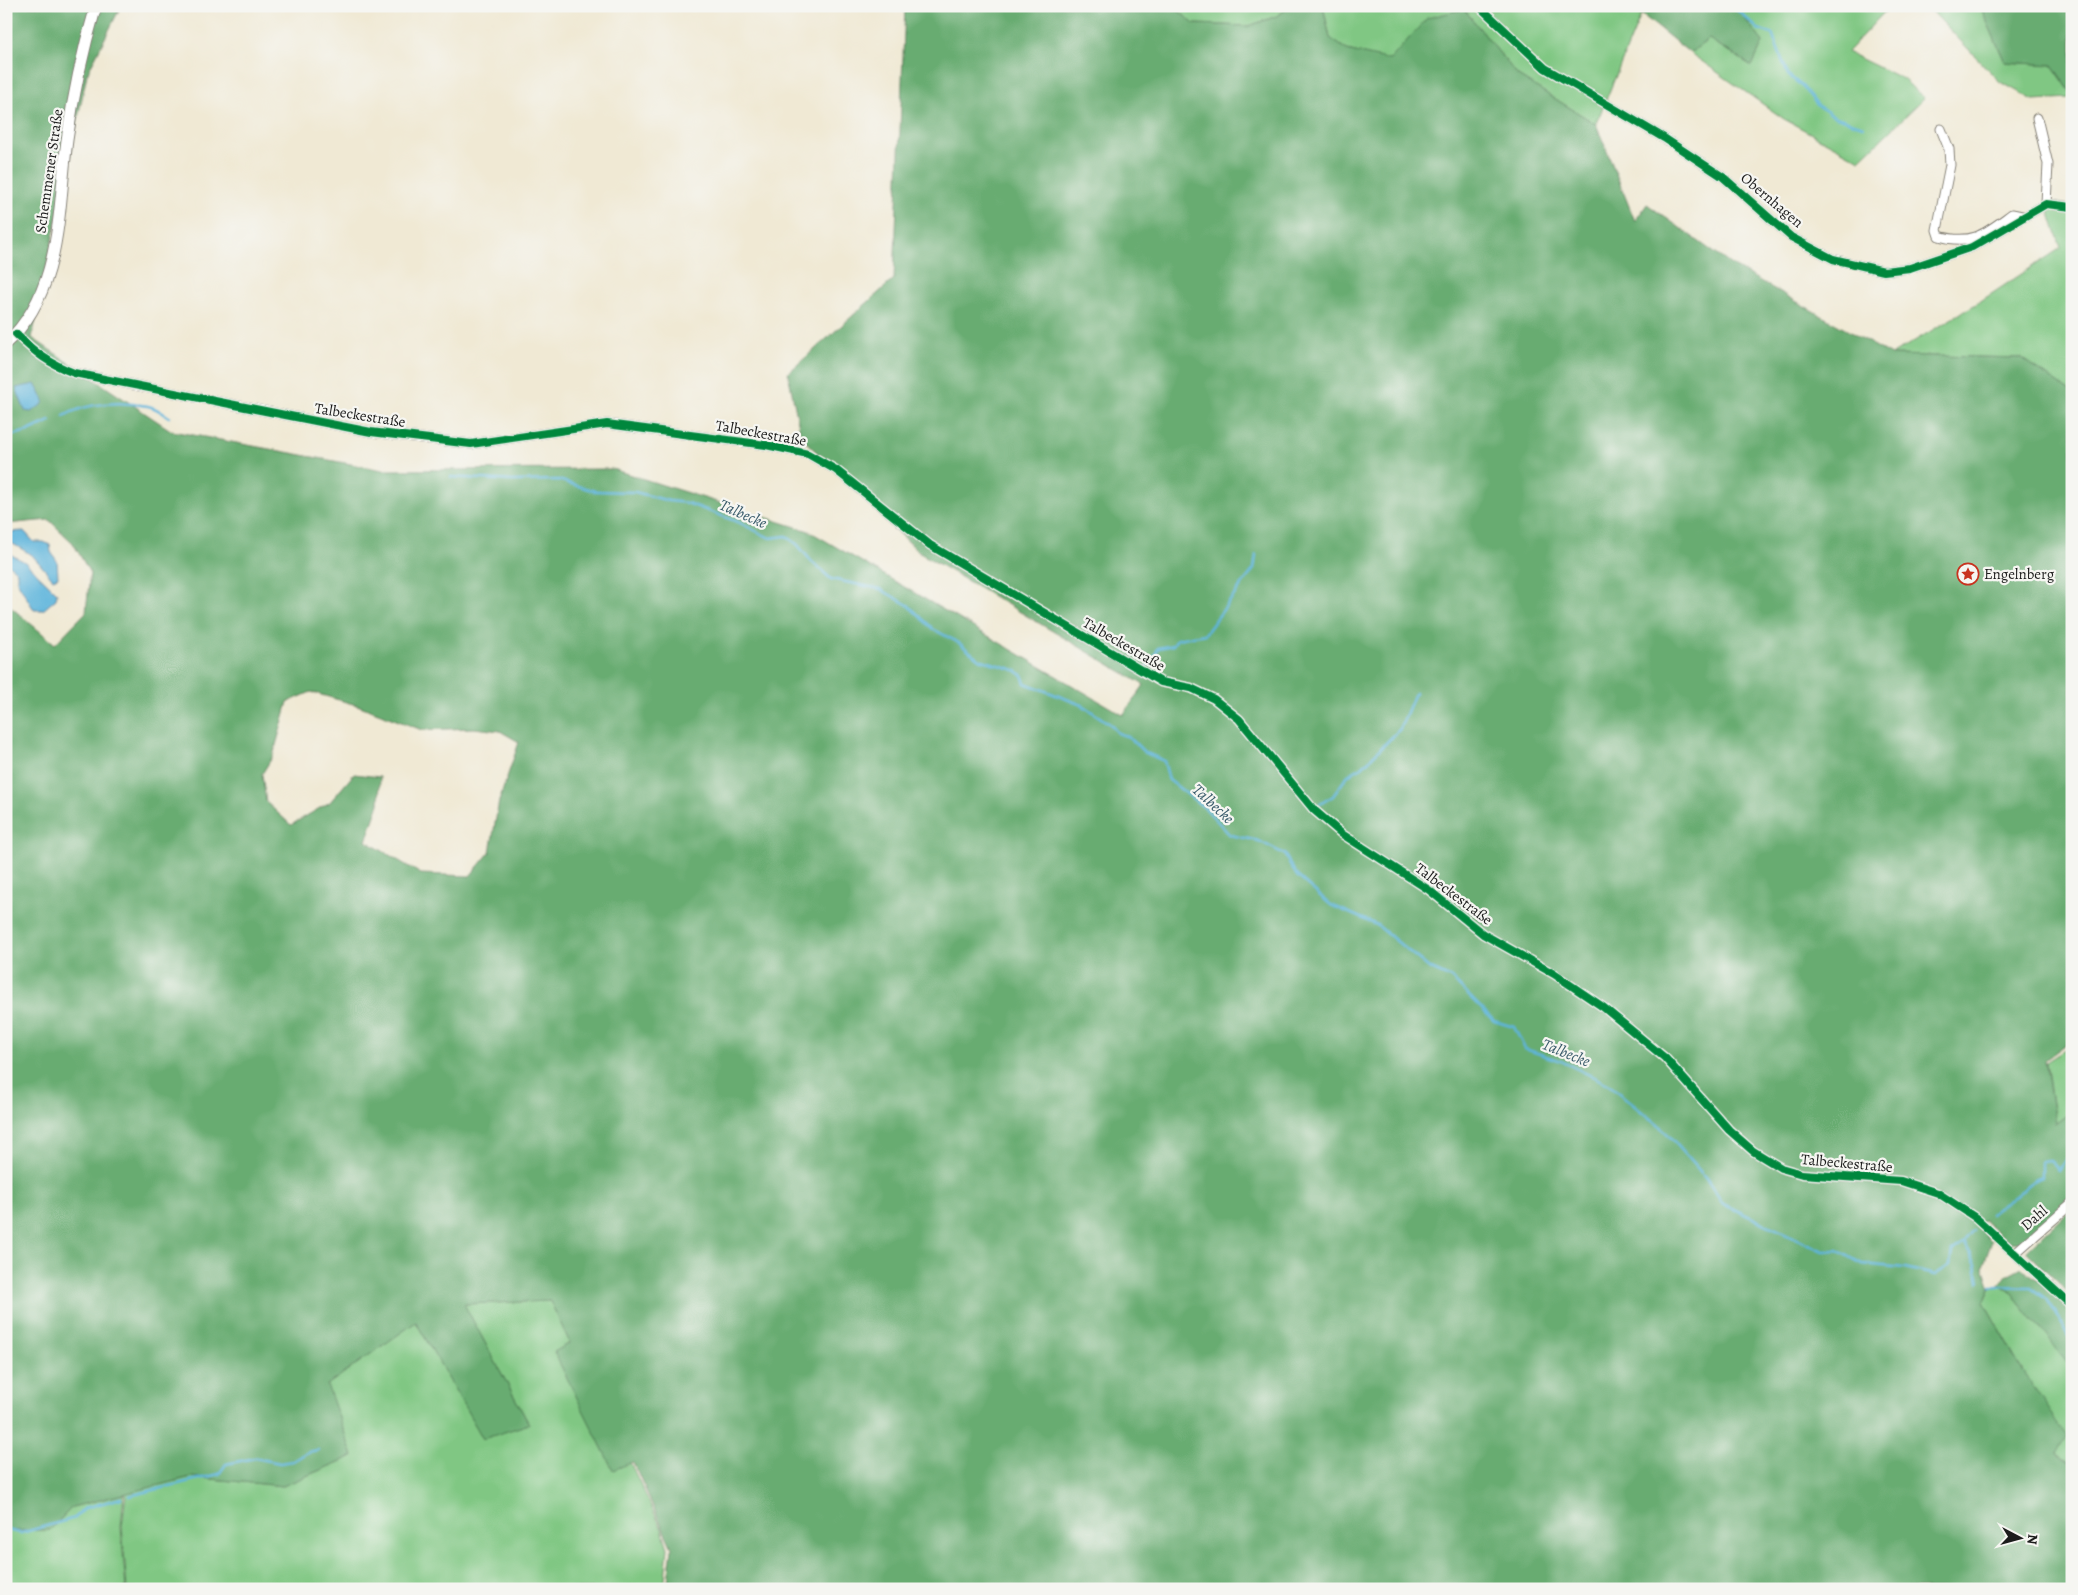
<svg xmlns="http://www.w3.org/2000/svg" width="2078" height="1595" font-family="Alegreya,serif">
<rect width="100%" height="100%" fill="#f6f6f2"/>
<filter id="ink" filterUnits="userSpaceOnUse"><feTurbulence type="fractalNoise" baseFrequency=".02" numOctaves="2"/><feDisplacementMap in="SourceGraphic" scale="10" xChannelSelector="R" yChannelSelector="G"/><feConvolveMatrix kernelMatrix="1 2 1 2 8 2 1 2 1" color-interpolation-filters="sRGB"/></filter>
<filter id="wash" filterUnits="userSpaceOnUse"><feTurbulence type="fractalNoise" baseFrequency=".0096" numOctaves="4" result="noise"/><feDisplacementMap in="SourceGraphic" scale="20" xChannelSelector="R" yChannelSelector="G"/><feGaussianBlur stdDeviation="1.12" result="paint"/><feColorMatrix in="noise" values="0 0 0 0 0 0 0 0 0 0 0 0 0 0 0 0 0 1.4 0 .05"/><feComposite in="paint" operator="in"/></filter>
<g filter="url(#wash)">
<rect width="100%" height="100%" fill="#f0e9d4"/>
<g fill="#80c783" stroke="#4e7250">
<polygon points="1173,6 1291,6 1277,16 1249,26 1194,24"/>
<polygon points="1323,6 1631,6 1641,15 1596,124 1518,76 1464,9 1405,45 1390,61 1347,50 1330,38"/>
<polygon points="1735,6 1890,6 1847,52 1903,79 1924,98 1860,160 1784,119 1690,53 1709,39 1752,66 1763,42"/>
<polygon points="1927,6 1980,6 2005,62 2052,65 2072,94 2072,98 2033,100 1999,81"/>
<polygon points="2046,201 2072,206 2072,393 2021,358 1891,355 1976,304 2061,248"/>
<polygon points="2072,1045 2072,1111 2055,1124 2046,1062"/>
<polygon points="2000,1285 2010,1291 2072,1368 2072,1464 2057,1454 2028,1379 1984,1302 1990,1288"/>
<polygon points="550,1301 570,1343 555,1352 613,1469 630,1462 662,1529 668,1548 664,1589 127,1589 122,1526 126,1493 191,1477 283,1486 353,1456 326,1385 416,1322 483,1438 529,1424 464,1304"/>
<polygon points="124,1494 121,1527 126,1589 6,1589 6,1531 50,1530 72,1507"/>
</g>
<g fill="#68ac71" stroke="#426446" fill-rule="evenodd">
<path d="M6,6H121L87,74L32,338L172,431L383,470L612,469L809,531L1123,715L1144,685L920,553L801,437L788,373L894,279L905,6H1173L1194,24L1249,26L1277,16L1291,6H1323L1330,38L1347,50L1390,60L1427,18L1464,9L1518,76L1596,124L1635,221L1647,204L1730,264L1891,355L2021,358L2072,393V1040L2045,1060L2055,1124L2072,1111V1197L2021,1242L2007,1241L1984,1221L1976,1225L1992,1241L1983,1266L1990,1288L1984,1302L2023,1371L2067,1436L2057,1454L2072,1464V1589H667L672,1548L633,1462L613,1470L554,1352L570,1343L550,1301L464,1304L529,1424L483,1439L416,1322L327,1385L353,1456L283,1486L191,1477L72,1507L50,1530L6,1531V603L55,644L86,612L90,573L73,543L49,520L6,524ZM311,692L360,706L422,730L474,728L500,731L519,742L499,801L490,852L470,876L421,874L366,841L379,804L380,777L354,774L330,802L291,825L266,802L262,774L273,756L288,702Z"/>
<polygon points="1631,6 1735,6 1763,42 1752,66 1709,39 1690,53"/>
<polygon points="1980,6 2072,6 2072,94 2052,65 2005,62"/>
<polygon points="2072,1208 2072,1296 2026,1251"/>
<polygon points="2022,1267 2058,1297 2072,1315 2072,1368 2010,1291 2000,1285 2007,1275"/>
</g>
<g fill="#5fb5dc" stroke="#3e687c">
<polygon points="35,384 44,400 43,404 31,412 25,411 16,388"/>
<polygon points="24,531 34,542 44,542 50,545 51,552 57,561 58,577 53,579 32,555 6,540 8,532"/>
<polygon points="6,552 25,562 57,593 56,599 43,610 34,610 17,581 17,572 6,562"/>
</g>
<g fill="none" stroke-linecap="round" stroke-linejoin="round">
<g stroke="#5fb5dc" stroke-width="2.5">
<polyline points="1733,6 1758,29 1772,34 1788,75 1802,86 1818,106 1836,117 1863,126"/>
<path d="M64,416C88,402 121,401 148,406C155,407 163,413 169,417"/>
<polyline points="6,437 28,431 50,421"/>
<polyline points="451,477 513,481 558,480 595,491 635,492 669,501 687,503 738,522 770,538 786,536 797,544 812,562 831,579 880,589 908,605 933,629 959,643 979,659 1015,670 1022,675 1025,683 1082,705 1110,724 1118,733 1129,737 1144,752 1164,761 1169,780 1206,809 1230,835 1259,841 1284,854 1297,876 1331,905 1377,925 1429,968 1451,978 1494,1021 1514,1027 1525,1049 1561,1061 1608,1084 1664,1130 1706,1178 1723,1204 1823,1251 1838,1250 1862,1264 1905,1268 1935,1275 1950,1265 1952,1251 1964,1242 1976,1264 1979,1282"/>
<polyline points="1146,667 1153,660 1158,648 1173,645 1177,639 1205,634 1254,569 1256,555"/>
<polyline points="1320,804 1333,796 1348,775 1362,767 1400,729 1415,693"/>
<path d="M1990,1214C2000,1205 2010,1201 2019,1193C2029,1184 2028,1183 2042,1177V1162L2050,1161L2059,1170L2068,1158L2072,1157"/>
<polyline points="1964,1242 1973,1231"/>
<polyline points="1991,1286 2031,1287 2047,1299 2072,1339"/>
<polyline points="129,1496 219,1474 226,1464 255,1458 280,1463 293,1461 308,1452 318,1450"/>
<polyline points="6,1530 21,1533 75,1518 85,1508 121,1498"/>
</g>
</g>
</g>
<g filter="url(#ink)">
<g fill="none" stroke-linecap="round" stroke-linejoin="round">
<g stroke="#868278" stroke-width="11">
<g id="minor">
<polyline points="1479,6 1545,68 1664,138 1723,177 1791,237 1833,259 1884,271 1910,268 1972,247 2046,204 2072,207"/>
<polyline points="2037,118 2048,164 2046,204"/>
<path d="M1941,129L1949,149L1950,165L1937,230L1939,236C1973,246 1986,233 2012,214L2022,216"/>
<path d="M16,334C34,352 50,364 74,373L371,432L471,444L607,424L766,445L808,454L836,470L930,545L1161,682L1191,688L1214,699L1239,719L1314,810L1342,834L1429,890L1483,934L1554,974L1603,1007L1665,1058L1729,1130L1753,1151L1781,1168L1802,1174L1901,1181L1938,1193L1976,1218L2072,1306"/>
<polyline points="2015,1253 2072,1203"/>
</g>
</g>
<g stroke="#868278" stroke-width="13">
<path id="secondary" d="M6,343C62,293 58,209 67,140C73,95 83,50 96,6"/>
</g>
<use href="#minor" stroke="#fff" stroke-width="9"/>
<use href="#secondary" stroke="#fff" stroke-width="11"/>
<g stroke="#f6f6f2" stroke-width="11">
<g id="cycleway">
<polyline points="1479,6 1545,68 1664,138 1723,177 1791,237 1833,259 1884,271 1910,268 1972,247 2046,204 2072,207"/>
<path d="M16,334C34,352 50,364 74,373L371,432L471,444L607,424L766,445L808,454L836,470L930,545L1161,682L1191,688L1214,699L1239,719L1314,810L1342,834L1429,890L1483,934L1554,974L1603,1007L1665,1058L1729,1130L1753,1151L1781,1168L1802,1174L1901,1181L1938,1193L1976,1218L2072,1306"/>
</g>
</g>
<use href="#cycleway" stroke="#00873e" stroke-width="8"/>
</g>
</g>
<defs>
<g id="sight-ring" transform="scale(1.125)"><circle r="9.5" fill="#f6f6f2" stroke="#c8321e" stroke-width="1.5"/><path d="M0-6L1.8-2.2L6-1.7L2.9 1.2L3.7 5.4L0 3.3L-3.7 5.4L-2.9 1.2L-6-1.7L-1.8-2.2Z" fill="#c8321e"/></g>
</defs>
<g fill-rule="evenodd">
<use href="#sight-ring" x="1968" y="574"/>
</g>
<g text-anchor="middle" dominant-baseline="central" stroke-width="4.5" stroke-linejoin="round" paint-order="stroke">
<g font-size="15" fill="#1c1c1c" stroke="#f6f6f2">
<text transform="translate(49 171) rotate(-82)">Schemmener Straße</text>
<text transform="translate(1772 200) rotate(40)">Obernhagen</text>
<text transform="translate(360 415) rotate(9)">Talbeckestraße</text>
<text transform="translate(761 433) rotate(10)">Talbeckestraße</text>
<text transform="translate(1124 644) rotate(30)">Talbeckestraße</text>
<text transform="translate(1454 894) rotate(37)">Talbeckestraße</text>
<text transform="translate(1847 1163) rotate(5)">Talbeckestraße</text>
<text transform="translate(2034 1218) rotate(-41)">Dahl</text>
</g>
<g font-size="15" fill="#1c1c1c" stroke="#f6f6f2" text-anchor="start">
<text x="1984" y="574">Engelnberg</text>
</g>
<g font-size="16" font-style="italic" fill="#375969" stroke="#f6f6f2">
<text transform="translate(743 514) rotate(24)">Talbecke</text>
<text transform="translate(1213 804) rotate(43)">Talbecke</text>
<text transform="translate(1566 1053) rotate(22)">Talbecke</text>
</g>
</g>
<rect width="2078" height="1595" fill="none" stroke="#f6f6f2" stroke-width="25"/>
<g transform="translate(2020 1538) rotate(96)" stroke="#f6f6f2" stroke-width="4" paint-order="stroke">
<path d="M0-4L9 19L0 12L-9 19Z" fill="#1c1c1c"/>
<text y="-8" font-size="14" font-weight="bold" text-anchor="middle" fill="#1c1c1c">N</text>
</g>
</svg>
